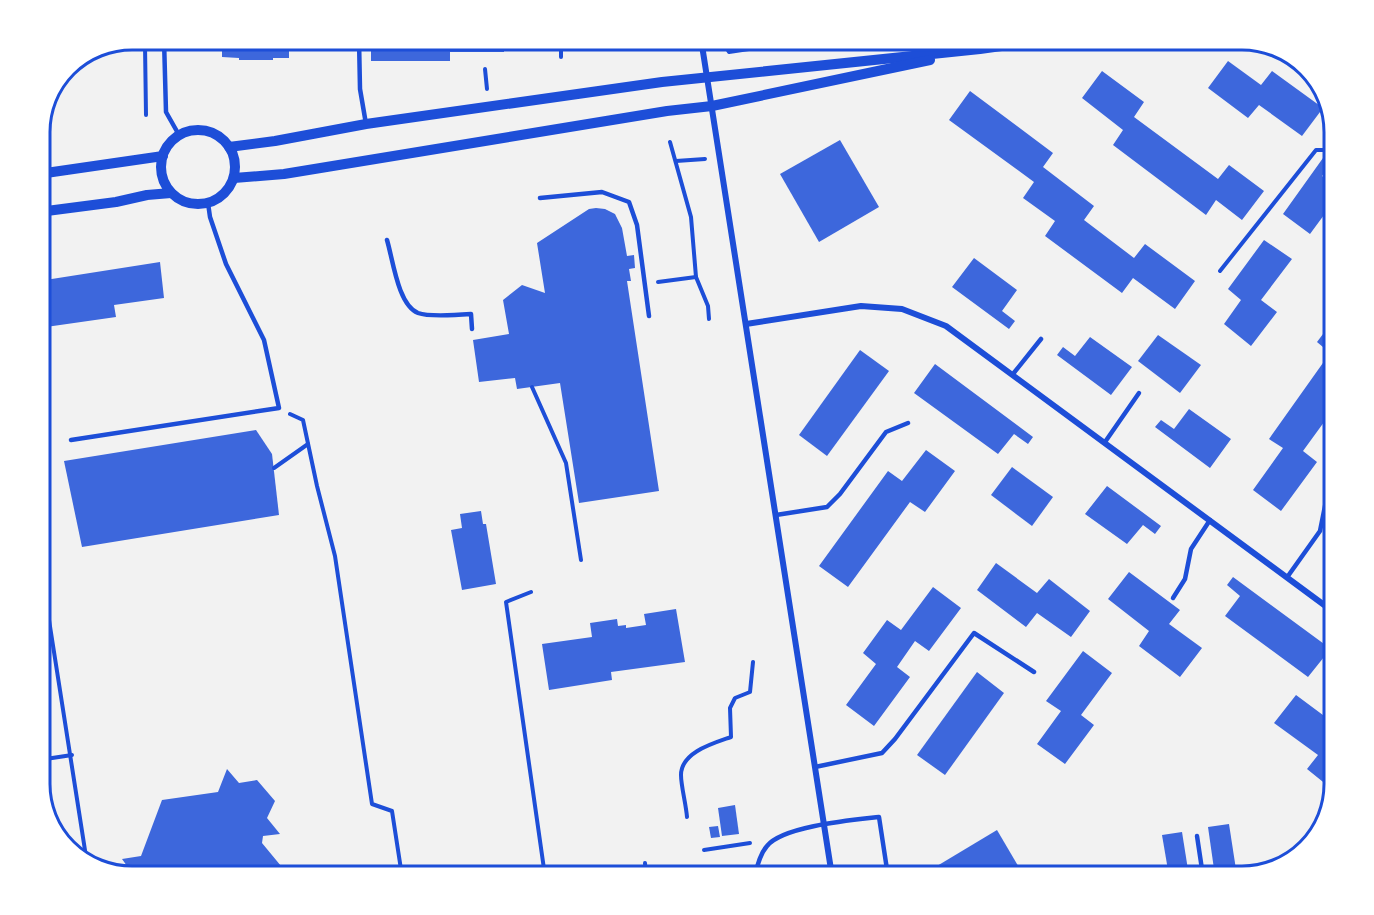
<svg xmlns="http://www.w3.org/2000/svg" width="1374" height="915" font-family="Montserrat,sans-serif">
<rect width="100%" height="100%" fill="#f2f2f2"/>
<g fill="#3d67dc">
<polygon points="222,39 289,39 289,58 273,58 273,60 239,60 239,58 222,57"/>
<polygon points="371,39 504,39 504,52 450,52 450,61 371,61"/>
<polygon points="527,39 541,39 542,50 528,51"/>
<polygon points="1228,61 1261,85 1272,71 1323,108 1302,136 1259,105 1248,118 1208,88"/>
<polygon points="1102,71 1144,102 1134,117 1218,179 1229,165 1264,191 1242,220 1216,200 1206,215 1113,145 1123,130 1082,98"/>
<polygon points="970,91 1053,153 1043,167 1094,206 1084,220 1134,258 1145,244 1195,281 1175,309 1133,278 1122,293 1045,236 1055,221 1023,198 1034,182 949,120"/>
<polygon points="840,140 879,207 819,242 780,174"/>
<polygon points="1323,158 1331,164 1322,176 1335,187 1335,200 1310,234 1283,214"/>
<polygon points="596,208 605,209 615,214 622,228 627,256 634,255 635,268 629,269 631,281 627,281 659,491 579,503 560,383 517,389 515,378 479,382 473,340 509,334 503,300 522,285 545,293 537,243 589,209"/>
<polygon points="1264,240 1292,259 1261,300 1277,312 1251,346 1224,324 1241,300 1228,289"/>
<polygon points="974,258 1017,290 1002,311 1015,321 1009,329 952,287"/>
<polygon points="160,262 164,298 114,305 116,317 39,328 39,281"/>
<polygon points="1335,318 1335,407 1303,451 1317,462 1281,511 1253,490 1283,448 1269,439 1330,353 1317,342"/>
<polygon points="1158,335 1201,365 1180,393 1138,361"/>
<polygon points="1090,337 1132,367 1111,395 1057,355 1063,347 1075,356"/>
<polygon points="860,350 889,371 827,456 799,435"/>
<polygon points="935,364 1033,437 1028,444 1014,434 998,454 914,393"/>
<polygon points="1189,409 1231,439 1210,468 1155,427 1161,420 1174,429"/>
<polygon points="256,430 272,454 279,515 82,547 64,461"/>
<polygon points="926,450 955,471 925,512 910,502 848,587 819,566 888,471 902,481"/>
<polygon points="1012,467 1053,497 1032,526 991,495"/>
<polygon points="1107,486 1161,526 1155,534 1143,525 1127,544 1085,514"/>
<polygon points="481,511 483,524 486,524 496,584 462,590 451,530 462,528 460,514"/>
<polygon points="996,563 1037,593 1049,579 1090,611 1071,637 1037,613 1026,627 977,590"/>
<polygon points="1129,572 1180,610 1169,624 1202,648 1180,677 1139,646 1149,631 1108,599"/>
<polygon points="1233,577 1335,652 1335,665 1324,657 1308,677 1225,616 1240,596 1227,585"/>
<polygon points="933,587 961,608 929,651 915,641 897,667 910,677 874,726 846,705 876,664 863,653 887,620 901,630"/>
<polygon points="676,609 685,662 611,672 612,680 549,690 542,644 592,637 590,623 617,619 618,626 626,625 626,628 646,625 644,614"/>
<polygon points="1083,651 1112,673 1081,715 1094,725 1065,764 1037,744 1061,711 1046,701"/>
<polygon points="977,672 1004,693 945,775 917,755"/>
<polygon points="1296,695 1335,724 1333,790 1307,769 1318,755 1274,723"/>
<polygon points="227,769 239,783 257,780 275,801 267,818 280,834 263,836 262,843 281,866 277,876 128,875 125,871 127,866 122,859 141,856 162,800 218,792"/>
<polygon points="735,805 739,834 722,836 718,808"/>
<polygon points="1229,824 1237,876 1215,876 1208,827"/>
<polygon points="718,826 720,837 711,838 709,827"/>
<polygon points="997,830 1024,876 943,876 937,866"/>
<polygon points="1182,832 1189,876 1169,876 1162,835"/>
</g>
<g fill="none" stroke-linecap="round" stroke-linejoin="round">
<g stroke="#1d4ed8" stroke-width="4">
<polyline points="561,39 561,57"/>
<polyline points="721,39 729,52 814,39"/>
<polyline points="145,45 146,115"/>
<polyline points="485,69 487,89"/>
<polyline points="670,142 691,217 696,277 708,306 709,319"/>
<polyline points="676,161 705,159"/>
<polyline points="1220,271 1316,150 1335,150"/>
<polyline points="658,282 696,277"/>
<polyline points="532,387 566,463 581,560"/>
<polyline points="290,414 303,420 317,486 335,556 372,804 392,811 402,876"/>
<polyline points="274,468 308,444"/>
<polyline points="39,556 87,863"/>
<polyline points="531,592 506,602 545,876"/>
<polyline points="39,760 72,755"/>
<path d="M687,817C686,804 681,786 681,775C681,752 714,743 731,737L730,708L735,698L750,692L753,662"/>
<polyline points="704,850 750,843"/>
<polyline points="645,863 646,876"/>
</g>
<g stroke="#1d4ed8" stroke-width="4.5">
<polyline points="164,39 166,112 179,135"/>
<polyline points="359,39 360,89 366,124"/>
<polyline points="540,198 602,192 629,202 637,225 649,316"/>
<path d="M387,240C393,260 398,305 418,313C429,317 458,315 471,314L472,329"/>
<polyline points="1013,374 1041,339"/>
<polyline points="71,440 279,408 264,340 226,264 210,217 208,203"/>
<polyline points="1105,442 1139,393"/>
<polyline points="776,515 827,507 840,494 886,432 908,423"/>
<polyline points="1288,576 1320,531 1329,486 1335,478"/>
<polyline points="1173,598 1185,579 1191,549 1210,520"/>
<polyline points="815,767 882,753 895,739 974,633 1034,672"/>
<polyline points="1197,836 1203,876"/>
<path d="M755,876C757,866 760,854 767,846C783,826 853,820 879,817L888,876"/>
</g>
<g stroke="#1d4ed8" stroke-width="6">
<polyline points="701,39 832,876"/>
<polyline points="1304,66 1305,67"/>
<polyline points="746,324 861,306 902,309 946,326 1335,613"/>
</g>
<g stroke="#1d4ed8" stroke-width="10">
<circle cx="198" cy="167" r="37"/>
<polyline points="229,147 275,141 366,124 662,82 980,49 1053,39"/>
<polyline points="39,174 163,156"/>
<polyline points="234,178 284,174 667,111 712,106 930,60"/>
<polyline points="39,212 116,202 147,195 171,193"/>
</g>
</g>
<path d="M0 0H1374V915H0ZM132 50H1242A82 82 0 0 1 1324 132V784A82 82 0 0 1 1242 866H132A82 82 0 0 1 50 784V132A82 82 0 0 1 132 50Z" fill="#fff" fill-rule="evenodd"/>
<path fill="none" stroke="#1d4ed8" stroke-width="3" d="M132 50H1242A82 82 0 0 1 1324 132V784A82 82 0 0 1 1242 866H132A82 82 0 0 1 50 784V132A82 82 0 0 1 132 50Z"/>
</svg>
